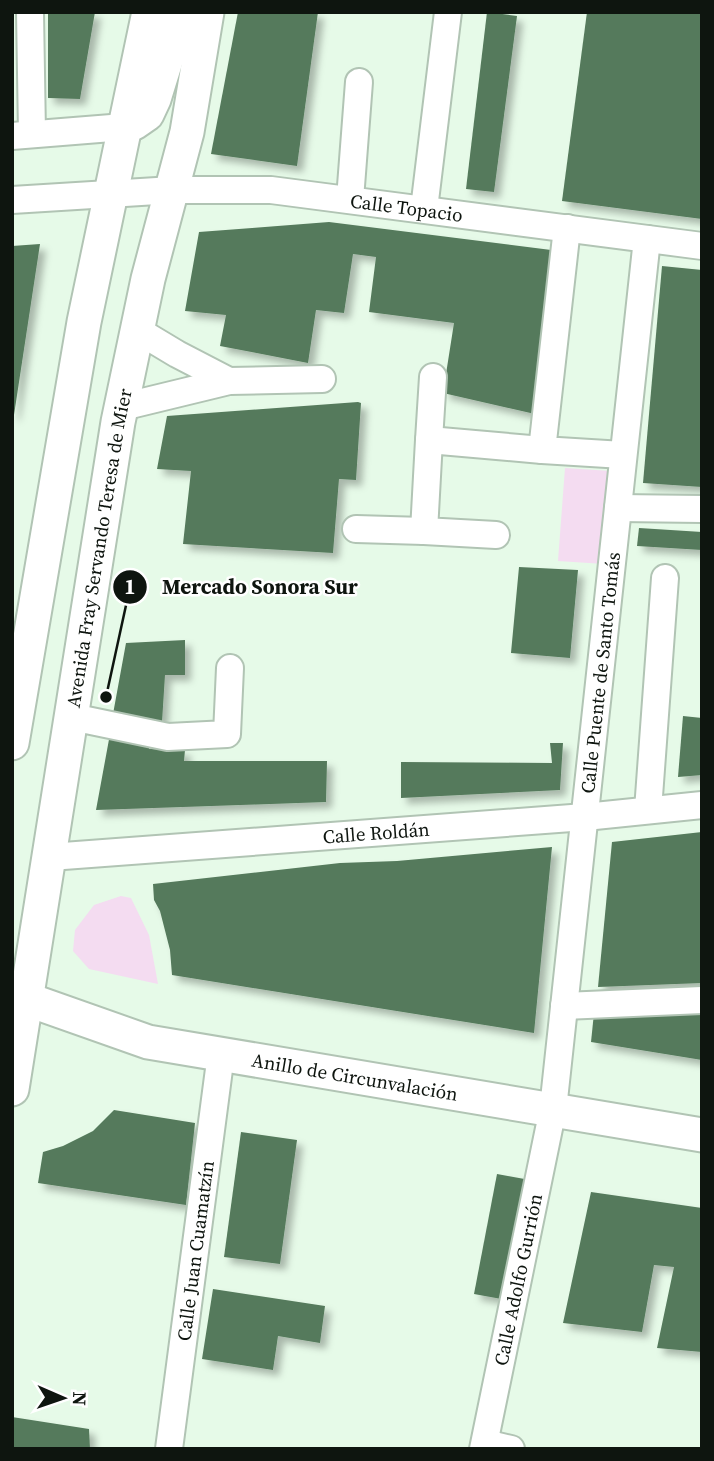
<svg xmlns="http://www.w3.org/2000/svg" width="714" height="1461" font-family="'Source Serif 4',serif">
<defs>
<filter id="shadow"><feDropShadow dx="6" dy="6" stdDeviation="3.5" flood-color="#0004"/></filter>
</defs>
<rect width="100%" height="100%" fill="#e6fae8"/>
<g fill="#f4dcf1">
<polygon points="565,468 611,471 604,564 558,561"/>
<polygon points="121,896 131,898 149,935 158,984 89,969 73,951 75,930 94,905"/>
</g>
<g fill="#557a5c" filter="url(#shadow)">
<polygon points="48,12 95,12 80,99 48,98"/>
<polygon points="238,12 318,12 297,166 211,154"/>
<polygon points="487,12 517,16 494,192 466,189"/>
<polygon points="587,12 702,12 702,219 562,201"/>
<polygon points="329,222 559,251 535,414 443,393 454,323 369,312 376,257 353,254 344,313 316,310 308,363 220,346 226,315 185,311 199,232"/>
<polygon points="40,244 14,415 12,415 12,246"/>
<polygon points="662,266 702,270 702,487 643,483"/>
<polygon points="358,402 361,403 356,480 339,479 333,553 183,544 191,471 157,469 167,416"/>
<polygon points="639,528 702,532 702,550 637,546"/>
<polygon points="519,567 578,570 570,658 511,653"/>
<polygon points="185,640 185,675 165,675 162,722 113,714 126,643"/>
<polygon points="683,716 702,718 702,775 678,777"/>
<polygon points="110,734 150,740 149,749 185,750 184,761 327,761 326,802 96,810"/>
<polygon points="550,743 563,743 560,790 401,798 401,762 552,763"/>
<polygon points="702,832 702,983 598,987 612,842"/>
<polygon points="552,847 534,1033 172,975 170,950 160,911 154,900 153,884 340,863 397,861"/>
<polygon points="702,1008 702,1060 591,1042 594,1013"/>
<polygon points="114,1110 195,1123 186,1205 38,1183 43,1152 63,1146 93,1131"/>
<polygon points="241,1132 297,1140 280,1264 224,1257"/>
<polygon points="497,1174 530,1180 507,1300 474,1294"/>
<polygon points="591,1192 702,1208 702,1352 657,1348 674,1267 654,1265 642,1332 563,1323"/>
<polygon points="213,1289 325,1306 320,1343 278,1336 273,1370 202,1359"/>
<polygon points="12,1417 89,1429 90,1449 12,1449"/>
</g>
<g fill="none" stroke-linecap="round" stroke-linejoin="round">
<g stroke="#b1c4b4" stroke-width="30">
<g id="minor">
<polyline points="30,12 32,134"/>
<polyline points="12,136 124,127"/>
<polyline points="350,199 359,82"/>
<path id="s1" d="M12,200L173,190H271L702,246"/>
<polyline points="424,209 448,12"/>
<polyline points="567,228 542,450 623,455"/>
<polyline points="137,330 177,354 229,381"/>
<polyline points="122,407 229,381 322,379"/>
<polyline points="429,440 433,377"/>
<polyline points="618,508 702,509"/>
<polyline points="356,529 424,531"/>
<polyline points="496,535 424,531 429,440 542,450"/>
<polyline points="72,717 168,737 227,734 230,668"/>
<polyline points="648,810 665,578"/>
<path id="s2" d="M50,857L585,817L702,805"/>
<polyline points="564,1006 702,1000"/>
<polyline points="485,1443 511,1449"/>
<path id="s3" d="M169,1449L221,1054"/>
<path id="s4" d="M483,1449L553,1109L647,239"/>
</g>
</g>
<g stroke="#b1c4b4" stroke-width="37">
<g id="major">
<polyline points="134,123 147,114 154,99 181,12"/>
<polyline points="12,743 84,322 149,12"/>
<path id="s5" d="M12,994L148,1042L702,1135"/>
<path id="s6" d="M12,1089L118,422L148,279L187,132L207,12"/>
</g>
</g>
<use href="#minor" stroke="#fff" stroke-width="26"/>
<use href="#major" stroke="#fff" stroke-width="33"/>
</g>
<g text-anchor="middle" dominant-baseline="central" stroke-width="5" stroke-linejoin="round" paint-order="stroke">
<g font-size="19" fill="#0e150f" stroke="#fff">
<text stroke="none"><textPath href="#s1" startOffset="396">Calle Topacio</textPath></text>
<text stroke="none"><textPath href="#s6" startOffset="548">Avenida Fray Servando Teresa de Mier</textPath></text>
<text stroke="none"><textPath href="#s4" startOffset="786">Calle Puente de Santo Tomás</textPath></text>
<text stroke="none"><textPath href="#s2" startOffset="327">Calle Roldán</textPath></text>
<text stroke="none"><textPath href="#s5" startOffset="354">Anillo de Circunvalación</textPath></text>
<text stroke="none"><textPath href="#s3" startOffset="200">Calle Juan Cuamatzín</textPath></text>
<text stroke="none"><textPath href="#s4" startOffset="173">Calle Adolfo Gurrión</textPath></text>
</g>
</g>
<path fill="none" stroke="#0e150f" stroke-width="2.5" d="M106 697L130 587"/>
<g fill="#0e150f" stroke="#fff" stroke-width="2.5">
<circle cx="106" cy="697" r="7"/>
<circle cx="130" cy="587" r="18"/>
</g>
<g font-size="21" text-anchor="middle" font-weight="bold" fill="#fff">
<text x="130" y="594">1</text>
</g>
<g font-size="21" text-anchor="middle" font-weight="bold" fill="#0e150f" stroke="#fff" stroke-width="5" stroke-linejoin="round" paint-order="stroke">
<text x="260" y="594">Mercado Sonora Sur</text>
</g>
<rect width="714" height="1461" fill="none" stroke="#0e150f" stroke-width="28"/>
<g transform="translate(63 1398) rotate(92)" stroke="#ffffff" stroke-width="5" paint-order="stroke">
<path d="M0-5L12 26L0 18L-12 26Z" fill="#0e150f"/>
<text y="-10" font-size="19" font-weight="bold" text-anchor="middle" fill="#0e150f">N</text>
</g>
</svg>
